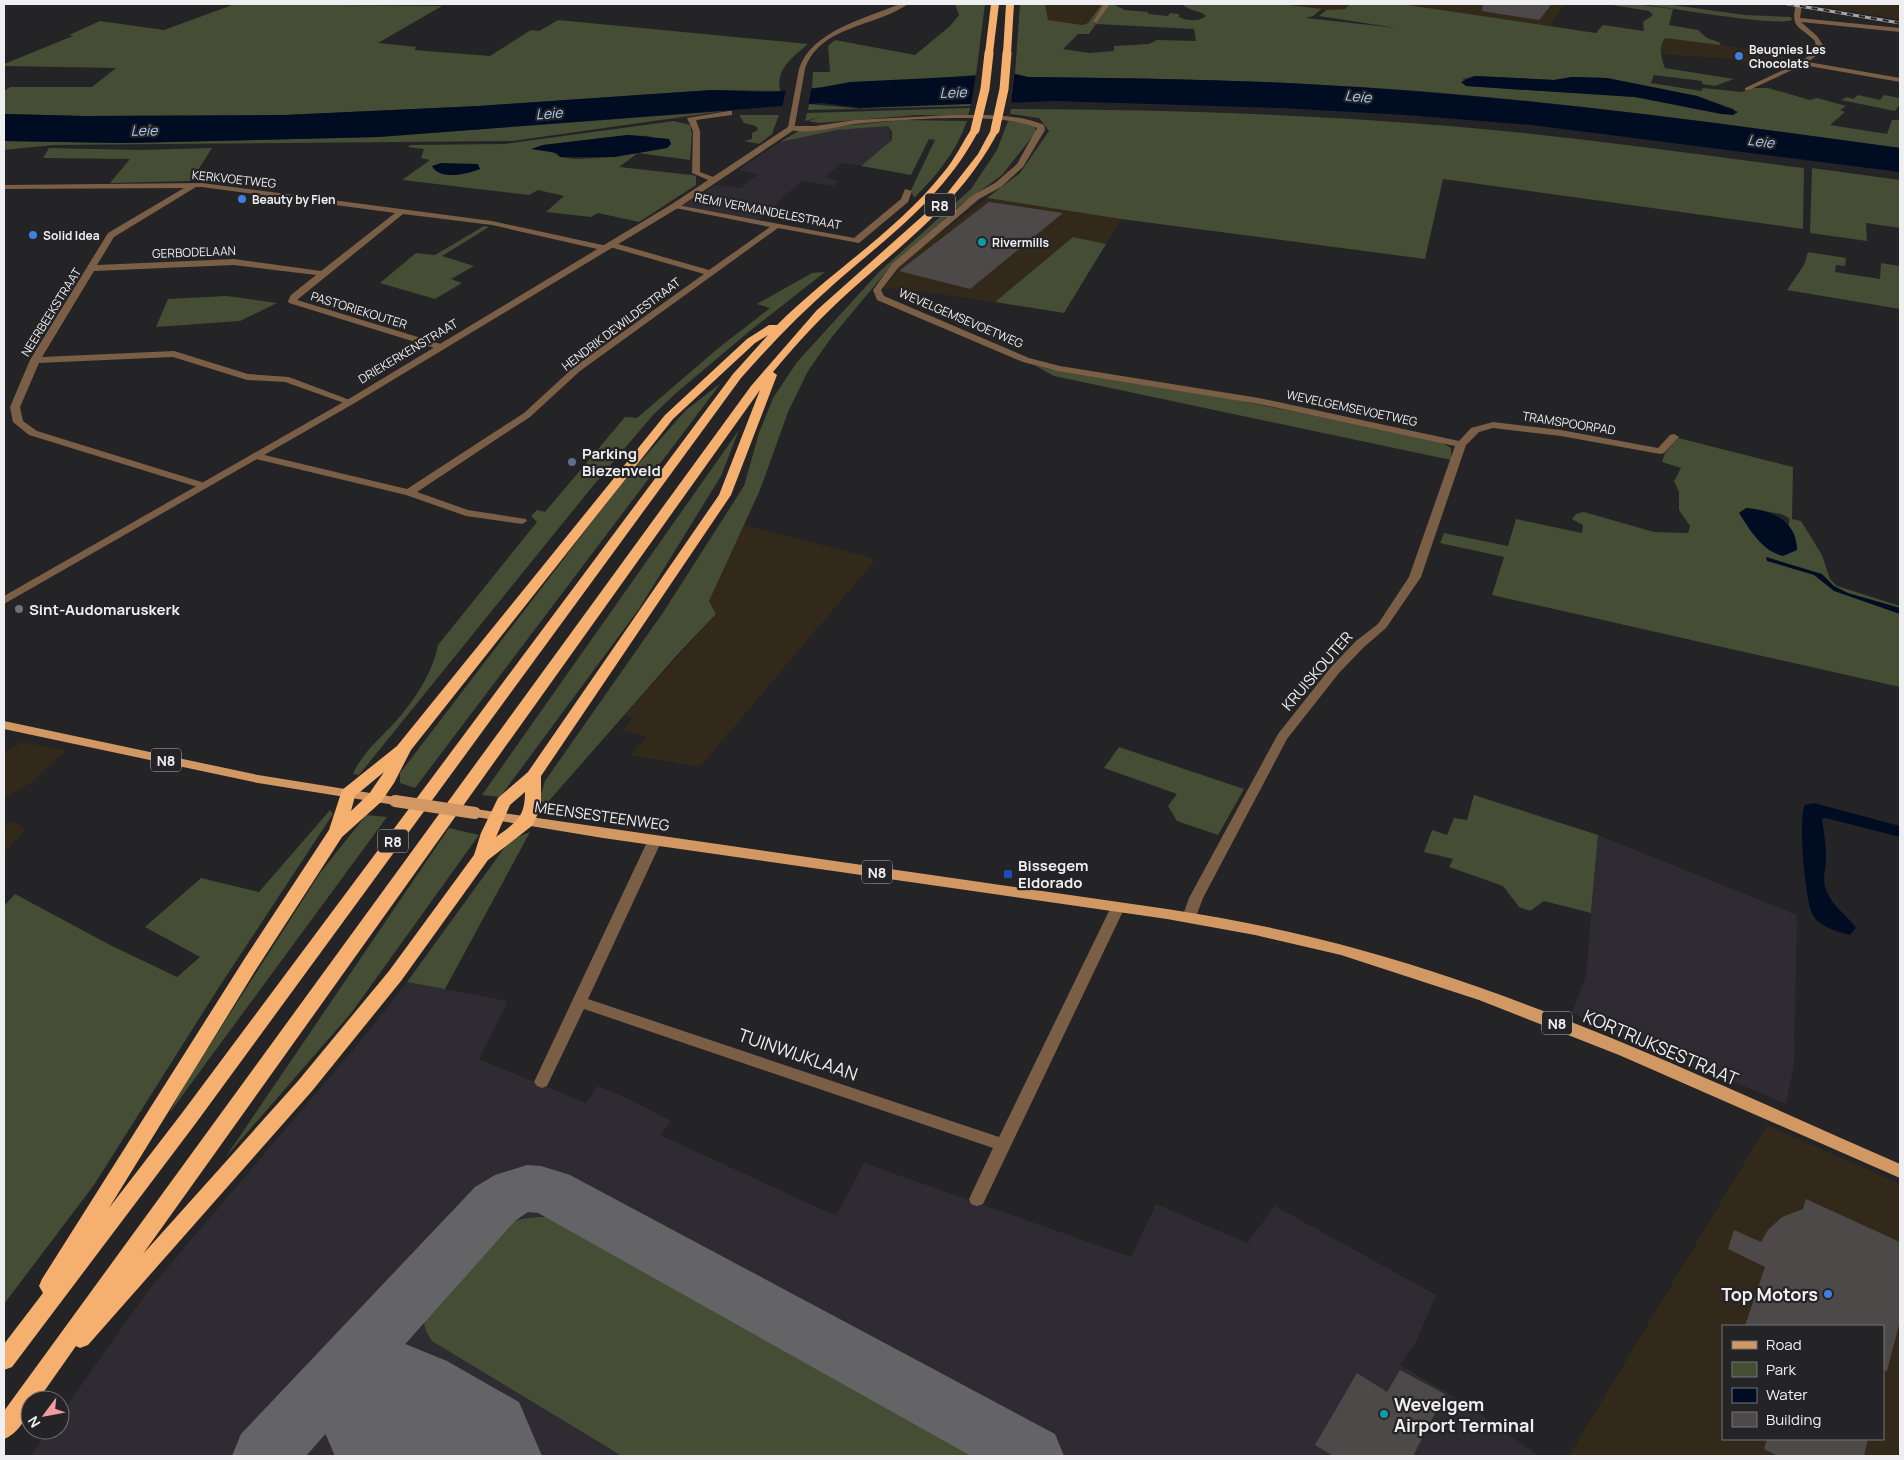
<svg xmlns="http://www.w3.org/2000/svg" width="1904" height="1460" font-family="Manrope,sans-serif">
<rect width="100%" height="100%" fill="#242326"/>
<g fill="#2e2b33">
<polygon points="878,126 888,126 892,139 877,154 861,166 842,163 825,177 840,181 833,186 801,181 758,221 682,206 715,185 741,188 758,174 738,170 780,142 837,130"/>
<polygon points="1598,835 1797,915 1794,1065 1786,1104 1572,1013 1586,975"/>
<polygon points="407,982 508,1001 479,1059 586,1103 597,1086 627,1098 671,1121 660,1135 836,1216 864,1163 1131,1257 1156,1204 1247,1243 1275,1206 1436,1295 1417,1340 1400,1365 1463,1402 1539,1456 30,1456 49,1430 60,1430 60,1415 150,1288 358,1044"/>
</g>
<g fill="#33291a" fill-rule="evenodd">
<polygon points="1045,4 1102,4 1088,24 1083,25 1048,20"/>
<polygon points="1280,4 1350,4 1345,9 1326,10"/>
<polygon points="1401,4 1565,4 1550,26"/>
<polygon points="1809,4 1900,4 1900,19 1897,19"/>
<polygon points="1665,38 1751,49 1800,61 1780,72 1733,59 1661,54 1661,43"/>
<polygon points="987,198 1121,219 1106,244 1073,237 995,302 903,289 883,288 910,256"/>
<polygon points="743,525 876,559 700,767 631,755 646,737 622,730 633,718 625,715 716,614 709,601"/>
<polygon points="22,742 66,750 32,782 4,799 4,752"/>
<polygon points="13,821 25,830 4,853 4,827"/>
<path d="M1767,1125L1900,1184V1456H1569ZM1723,1326H1883V1439H1723Z"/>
</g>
<g fill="#454d34" fill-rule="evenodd">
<path d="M235,4L442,6L378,43L417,47L414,50L490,56L531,30L539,31L558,20L808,44C792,58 776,68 780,91L712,90L479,106L285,115L84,116L4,114V91L10,87H92L116,68L4,66V64L73,36L69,35L100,21L164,30Z"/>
<polygon points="955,4 985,4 976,75 812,88 813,72 830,72 828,46 835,40 915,55 950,26 959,15"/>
<path d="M1020,4H1045L1048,20L1083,25L1088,23L1102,4H1112L1125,10L1148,12V14L1168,16L1170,13L1179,14V17C1188,21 1199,22 1206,16C1198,9 1190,12 1182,4H1280L1322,9L1313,16L1306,18L1397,28L1319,16L1326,10L1345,9L1350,4H1401L1596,33L1603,25L1644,31L1643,22L1653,15L1649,11L1606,4H1634L1673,9L1669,25L1698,30L1707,38L1721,43L1719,45L1665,38C1658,48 1661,57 1665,68L1734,79L1715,86L1702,84V81L1654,75L1651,83L1701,91L1703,88L1742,92L1752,88H1768L1810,100L1817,98L1846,106L1840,110L1845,112L1830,125L1887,134L1892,120H1900V148C1703,121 1504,93 1305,84C1213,79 1120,78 1028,77L1015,74ZM1096,24L1194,29L1196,41L1157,40L1149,44L1114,46V51L1089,53L1063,49L1078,34H1089ZM1475,76L1554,80L1572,77L1606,78L1697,96L1734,109L1733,115L1635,97L1466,86L1463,79Z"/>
<path d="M1642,4H1666L1745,15L1791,17L1792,20C1776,27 1666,7 1642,4Z"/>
<polygon points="1858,95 1880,100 1884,95 1900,98 1900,104 1895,111 1841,100 1847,97 1853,99"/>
<polygon points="929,103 971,103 970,106 808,110 809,104 864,109 861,108"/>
<polygon points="970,108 968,116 918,115 819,123 808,121 820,117 805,121 807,113"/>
<path d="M1011,109C1157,109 1304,114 1450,126C1568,136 1686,153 1804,168L1803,229L1443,179L1425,259L1121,219L987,198L1020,173L1049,131L1039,118L1010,114Z"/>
<polygon points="725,111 512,141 53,145 4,150 4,141 124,143 378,137"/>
<polygon points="739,115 779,115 772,134 759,144 744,141 752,139 752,133 758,130 756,126 744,123"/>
<path d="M904,120L967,121C956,152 937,175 914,198L911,190L935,140L929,139L911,175L861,166L892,140V132L888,126L837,130L780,142L800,130Z"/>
<path d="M674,121L690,125L692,133L690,160L638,153L619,167L692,175L696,176V185L639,222L598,213L591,217L546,212L564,196L538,190L529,195L402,180L430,160L421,158L424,149L408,147L410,145L504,144ZM628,135L648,136L671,144L667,148L614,157L576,159L560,157L543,145Z"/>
<polygon points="1008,121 1034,124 1036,132 1002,175 958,207 890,267 831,338 808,371 788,412 760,490 709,601 716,614 677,655 547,803 542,802 540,797 545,781 664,611 744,486 759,433 773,398 797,362 879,272 971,189 997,150"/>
<polygon points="49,148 139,150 212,148 191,181 110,183 130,159 43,158"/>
<polygon points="1812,168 1900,180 1900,228 1866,223 1867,241 1810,233"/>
<polygon points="484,226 489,227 442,256 474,266 451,279 462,283 435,299 380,283 416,253 435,255"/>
<polygon points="1073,237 1106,244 1064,313 995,302"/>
<polygon points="1808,252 1846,258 1845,266 1836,265 1835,272 1880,279 1881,263 1900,266 1900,309 1787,290 1804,265"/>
<path d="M825,272L751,330L676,393L653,415L592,487L359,775L353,774C363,750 386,734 402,714C418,695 434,668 438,645L537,522L531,516L537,510L545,512L625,417L637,418L716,350L770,308L757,304L812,273Z"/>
<polygon points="226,296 277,303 240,321 156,327 168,299"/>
<polygon points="1034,365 1048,369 1217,396 1439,441 1451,448 1451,460 1054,376"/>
<polygon points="721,383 415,788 400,783 400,773 624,480 686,410"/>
<polygon points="739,430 721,476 639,609 500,797 482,795"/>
<path d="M1678,438L1793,467L1792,519L1801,521L1822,555L1830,579L1837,586L1900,606V687L1492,595L1504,557L1440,543L1444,533L1508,546L1516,519L1582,533L1583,525L1572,519L1576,514L1584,512L1654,532L1688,533L1690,526L1679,510V492L1674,481L1681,468L1662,462L1665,453ZM1746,508L1781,514L1789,518V526L1795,541L1770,551L1750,530Z"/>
<polygon points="1119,747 1244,789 1218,835 1177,821 1168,806 1177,794 1104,768"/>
<polygon points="1474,795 1598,835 1591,913 1544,901 1530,911 1519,907 1503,886 1449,867 1453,859 1424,852 1432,830 1447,835 1454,818 1467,820"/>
<polygon points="330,810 333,814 221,984 94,1185 4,1304 4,906 15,894 110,945 177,977 200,957 145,927 201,878 259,892"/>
<polygon points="366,815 387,817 168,1115 188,1079 320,873"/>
<polygon points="449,828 479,835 352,1012 225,1158"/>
<polygon points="530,832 445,989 407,982 510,840"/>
<path d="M546,1217L567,1222L994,1456H622L432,1341C423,1328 422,1320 428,1305C451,1279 480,1236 512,1222C523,1218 534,1217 546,1217Z"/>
</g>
<g fill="#000c22">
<path d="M1015,74L1028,77C1121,78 1213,79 1305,84C1504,94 1703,121 1900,148V172L1532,125L1406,115L1282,108L1056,101L861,108L822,103L378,137L124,143L4,141V114L84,116L285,115L479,106L712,90L769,92L818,88L850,82Z"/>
<polygon points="1475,76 1554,80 1572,77 1607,78 1697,96 1738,112 1733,115 1721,114 1635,97 1466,86 1461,82"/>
<polygon points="628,135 669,139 671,144 667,148 614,157 560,157 557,153 531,149 543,145"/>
<path d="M441,163L478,164L480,169C469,174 439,181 432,166Z"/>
<path d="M1746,508C1772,510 1797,521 1797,550L1783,556C1762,551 1750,530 1739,513Z"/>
<polygon points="1766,557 1822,574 1834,586 1848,593 1900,608 1900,614 1834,591 1814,575 1767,561"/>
<path d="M1814,803L1900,826V837L1826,818L1822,819C1824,832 1826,845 1826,858C1826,870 1821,880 1827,892C1833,907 1847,915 1856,928L1850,935C1839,932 1818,926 1813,915C1805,901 1798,818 1805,805Z"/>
</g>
<g fill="#242326">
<polygon points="1015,72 1011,104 971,105 976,73"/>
<polygon points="812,86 808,107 782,109 786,88"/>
</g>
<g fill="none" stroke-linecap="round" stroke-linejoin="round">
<polygon fill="#646466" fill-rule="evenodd" points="527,1165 541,1166 570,1175 1055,1434 1064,1456 971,1456 538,1213 528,1212 515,1221 383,1369 415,1391 424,1412 415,1433 393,1441 371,1433 344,1413 306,1456 232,1456 241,1434 475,1187 495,1175"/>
<polygon fill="#646466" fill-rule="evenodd" points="393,1339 447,1361 519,1402 542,1456 335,1456 316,1412 339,1361"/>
</g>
<g fill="#4d4949">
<polygon points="1483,4 1552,4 1539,20 1482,11"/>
<polygon points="989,202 1063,213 970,289 899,271"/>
<polygon points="1806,1199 1900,1242 1900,1321 1887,1371 1883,1370 1883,1326 1745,1326 1765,1267 1728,1249 1734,1230 1761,1242 1768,1230 1782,1217 1803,1209"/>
<polygon points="1400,1370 1445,1394 1413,1456 1333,1456 1315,1445 1357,1373 1387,1392"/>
<polygon points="1767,1439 1868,1439 1864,1456 1778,1456 1764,1449"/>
</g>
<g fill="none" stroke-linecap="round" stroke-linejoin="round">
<g fill="#7a5e46" fill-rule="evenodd">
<polygon points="1104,4 1110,4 1097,22 1093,22"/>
<path d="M1796,4H1802L1800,18L1900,28V32L1801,22L1817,36L1823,45L1821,52L1808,62L1900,78V82L1803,65L1749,90H1745V88L1800,62L1816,50L1815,41C1800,26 1790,29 1796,4Z"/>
<polygon points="729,111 732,111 732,115 696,120 700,131 700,172 716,178 716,182 713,182 692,173 693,131 687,118"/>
<path d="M952,115C983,115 1015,113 1044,125L1045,130L1023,167L1001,187L979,199L898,268L881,290L884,296L1029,358L1060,366L1259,398L1459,441L1471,428L1493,422L1561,430L1658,448L1670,435L1674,434L1679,437L1664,453L1660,454L1561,436L1493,428L1479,432L1466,445L1421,577L1386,628L1364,647L1339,673L1287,739L1203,898L1194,922H1184L1182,918L1189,898L1278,734L1331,667L1356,641L1378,624L1409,577L1455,446L1259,404L1057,371L1023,362L877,300L873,290L892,264L973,195L995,183L1017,164L1037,128C999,111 899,120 855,124C839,126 801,137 787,128L791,126H815L855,120Z"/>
<path d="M202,183L492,221L607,246L611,242L709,270L770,227L675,208H672V204L854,238L901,199L905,189L912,191L908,202L859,243L778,228L580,371L530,417L417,492L468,510L526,519L527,521L522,524L466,516L406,495L252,458L251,456L256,453L407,489L524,413L574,367L704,274L610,247L606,251L492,225L403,214L297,300L444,345V349L441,350L289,303L288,301L291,295L316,275L234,265L94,271L42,357L174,351L248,374L289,377L355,402L350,405L347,404L285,382L247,380L173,357L39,363L20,407L23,421L37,431L208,484L209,486L204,489L29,435L13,422L10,407L30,360L108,233L184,188L4,189V185ZM196,187H202L395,213L321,271L234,259L97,265L114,237Z"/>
<polygon points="655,835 660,837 662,840 588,999 999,1137 1111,907 1113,903 1123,903 1125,907 983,1204 977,1206 971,1204 969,1199 993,1148 584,1009 547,1086 542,1088 537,1086 534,1082 648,840 650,837"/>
</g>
<path fill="#7a5e46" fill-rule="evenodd" d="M900,4H908C876,27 820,25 805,69L794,130L678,208L353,404L4,604V596L347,400L672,204L788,127L799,69C811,31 866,18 900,4Z"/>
<g fill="#d29864" fill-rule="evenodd">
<polygon points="4,721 258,775 395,797 402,801 395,805 258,783 4,729"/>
<path d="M475,809L1167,909C1225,918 1282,929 1339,944C1533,995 1717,1084 1900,1164V1178L1619,1055L1479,1000L1341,955L1255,935L1167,919L603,838L470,816L468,813Z"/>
</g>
<g fill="#f5af6f" fill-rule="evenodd">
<polygon points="991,4 999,4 993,53 989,55 985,53"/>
<polygon points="1006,4 1014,4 1011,53 1007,55 1003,53"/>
<path d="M972,128L979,130C944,197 890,235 834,284C801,313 770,345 741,378L196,1123L12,1367L4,1370V1344L43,1293L39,1286L42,1279L245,958L329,830L342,790L397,746L665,415L747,339L769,325H777C830,272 896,232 943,173C955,159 962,143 972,128ZM768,335L733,374L182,1113L109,1208L257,968L342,837L381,802L394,783L411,750L673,419L755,343ZM384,772L369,794L351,811L355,796Z"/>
<path d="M992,128L999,130C963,200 907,240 850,291C822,316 797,343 773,372L777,375L731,495L541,776V806L533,825L488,860L401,981L312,1091L88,1345L80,1348L76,1346L38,1400H30C30,1415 18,1434 4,1439V1411L751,386L817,310L945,196L978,154ZM760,390L719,495L528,772L498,798L481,833L474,855L389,971L298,1081L143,1254ZM525,792C525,818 516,822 496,837L510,805Z"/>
</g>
<g stroke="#a5a4a7" stroke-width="3">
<polyline id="rail" points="1788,4 1900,23"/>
</g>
<use href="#rail" stroke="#242326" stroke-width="2" stroke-dasharray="6" stroke-linecap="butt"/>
<polyline stroke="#d29864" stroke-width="12" points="395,801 475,813"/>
<g stroke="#f5af6f" stroke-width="9">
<polyline points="975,130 985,89 989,53"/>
<polyline points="995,130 1004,89 1007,53"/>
</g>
</g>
<g fill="#3f7fe0" stroke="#242326" stroke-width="2">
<circle cx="1739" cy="56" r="5"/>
<circle cx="242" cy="199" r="5"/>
<circle cx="33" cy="235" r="5"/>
<circle cx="1828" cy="1294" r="5"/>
</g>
<g fill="#0f9aa8" stroke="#242326" stroke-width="2">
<circle cx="982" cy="242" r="5"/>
<circle cx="1384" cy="1414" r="5"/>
</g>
<circle fill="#5c6f8a" stroke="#242326" stroke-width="2" cx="572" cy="462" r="5"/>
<circle fill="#6b7280" stroke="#242326" stroke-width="2" cx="19" cy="609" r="5"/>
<rect fill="#1a4fb4" stroke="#242326" stroke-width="2" x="1003" y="869" width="10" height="10" rx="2.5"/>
<g text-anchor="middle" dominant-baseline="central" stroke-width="4.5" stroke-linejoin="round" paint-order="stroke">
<g font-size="12" font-weight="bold" fill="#efeef0" stroke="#242326" text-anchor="start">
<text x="1749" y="49">Beugnies Les<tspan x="1749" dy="14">Chocolats</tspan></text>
<text x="252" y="199">Beauty by Fien</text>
<text x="43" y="235">Solid Idea</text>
<text x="992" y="242">Rivermills</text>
</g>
<g font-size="12" fill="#efeef0" stroke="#242326">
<text transform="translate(234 179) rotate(6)">KERKVOETWEG</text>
<text transform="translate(768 211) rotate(11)">REMI VERMANDELESTRAAT</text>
<text transform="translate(194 252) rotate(-2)">GERBODELAAN</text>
<text transform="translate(359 310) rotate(17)">PASTORIEKOUTER</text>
<text transform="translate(51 312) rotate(-58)">NEERBEEKSTRAAT</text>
<text transform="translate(961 318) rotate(23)">WEVELGEMSEVOETWEG</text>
<text transform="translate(621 324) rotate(-37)">HENDRIK DEWILDESTRAAT</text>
<text transform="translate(408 351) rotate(-31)">DRIEKERKENSTRAAT</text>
<text transform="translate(1352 408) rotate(12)">WEVELGEMSEVOETWEG</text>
<text transform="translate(1569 423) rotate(9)">TRAMSPOORPAD</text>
</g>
<g font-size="14" font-style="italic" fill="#aacff6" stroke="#242326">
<text transform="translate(953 92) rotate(-2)">Leie</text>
<text transform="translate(1358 96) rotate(5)">Leie</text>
<text transform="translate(549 113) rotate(-4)">Leie</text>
<text transform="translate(144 130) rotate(-1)">Leie</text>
<text transform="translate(1761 141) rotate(7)">Leie</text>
</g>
<g fill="#242326" stroke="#b2b1b3" stroke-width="1">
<rect x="925" y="193.5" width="30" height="23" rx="4"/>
<rect x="151" y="748.5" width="30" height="23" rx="4"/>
<rect x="378" y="829.5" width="30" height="23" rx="4"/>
<rect x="862" y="860.5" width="30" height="23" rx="4"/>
<rect x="1542" y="1011.5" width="30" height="23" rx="4"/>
</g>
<g font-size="14" font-weight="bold" fill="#efeef0">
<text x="940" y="205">R8</text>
<text x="166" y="760">N8</text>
<text x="393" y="841">R8</text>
<text x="877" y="872">N8</text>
<text x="1557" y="1023">N8</text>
</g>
<g font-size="15" font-weight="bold" fill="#efeef0" stroke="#242326" text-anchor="start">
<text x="582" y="453">Parking<tspan x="582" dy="17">Biezenveld</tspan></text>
<text x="29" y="609">Sint-Audomaruskerk</text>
<text x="1018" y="865">Bissegem<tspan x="1018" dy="17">Eldorado</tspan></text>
</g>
<g font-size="15" fill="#efeef0" stroke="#242326">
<text transform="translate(1317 671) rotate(-49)">KRUISKOUTER</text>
<text transform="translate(602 816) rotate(8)">MEENSESTEENWEG</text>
</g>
<g font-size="18" fill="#efeef0" stroke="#242326">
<text transform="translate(1661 1047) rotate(23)">KORTRIJKSESTRAAT</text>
<text transform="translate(798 1054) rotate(19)">TUINWIJKLAAN</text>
</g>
<g font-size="18" font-weight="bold" fill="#efeef0" stroke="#242326" text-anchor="end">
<text x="1818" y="1294">Top Motors</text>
<text x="1394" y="1404" text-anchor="start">Wevelgem<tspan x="1394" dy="21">Airport Terminal</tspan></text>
</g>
</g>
<rect width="1904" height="1460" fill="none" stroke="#efeef0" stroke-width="10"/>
<rect x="1722" y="1325" width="162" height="115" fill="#242326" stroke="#757477"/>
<rect x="1732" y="1341" width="25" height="8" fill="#d29864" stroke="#757477"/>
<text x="1766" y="1350" font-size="15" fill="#efeef0">Road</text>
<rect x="1732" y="1362" width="25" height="15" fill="#454d34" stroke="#757477"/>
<text x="1766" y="1375" font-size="15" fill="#efeef0">Park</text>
<rect x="1732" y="1388" width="25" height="15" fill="#000c22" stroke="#757477"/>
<text x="1766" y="1400" font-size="15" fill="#efeef0">Water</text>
<rect x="1732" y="1412" width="25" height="15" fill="#4d4949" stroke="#757477"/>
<text x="1766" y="1425" font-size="15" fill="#efeef0">Building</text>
<g transform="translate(45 1415) rotate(238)"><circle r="24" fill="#242326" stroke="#757477"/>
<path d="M0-4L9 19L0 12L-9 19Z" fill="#f49b9f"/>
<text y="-8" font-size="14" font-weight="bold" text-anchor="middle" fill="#efeef0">N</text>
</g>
</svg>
